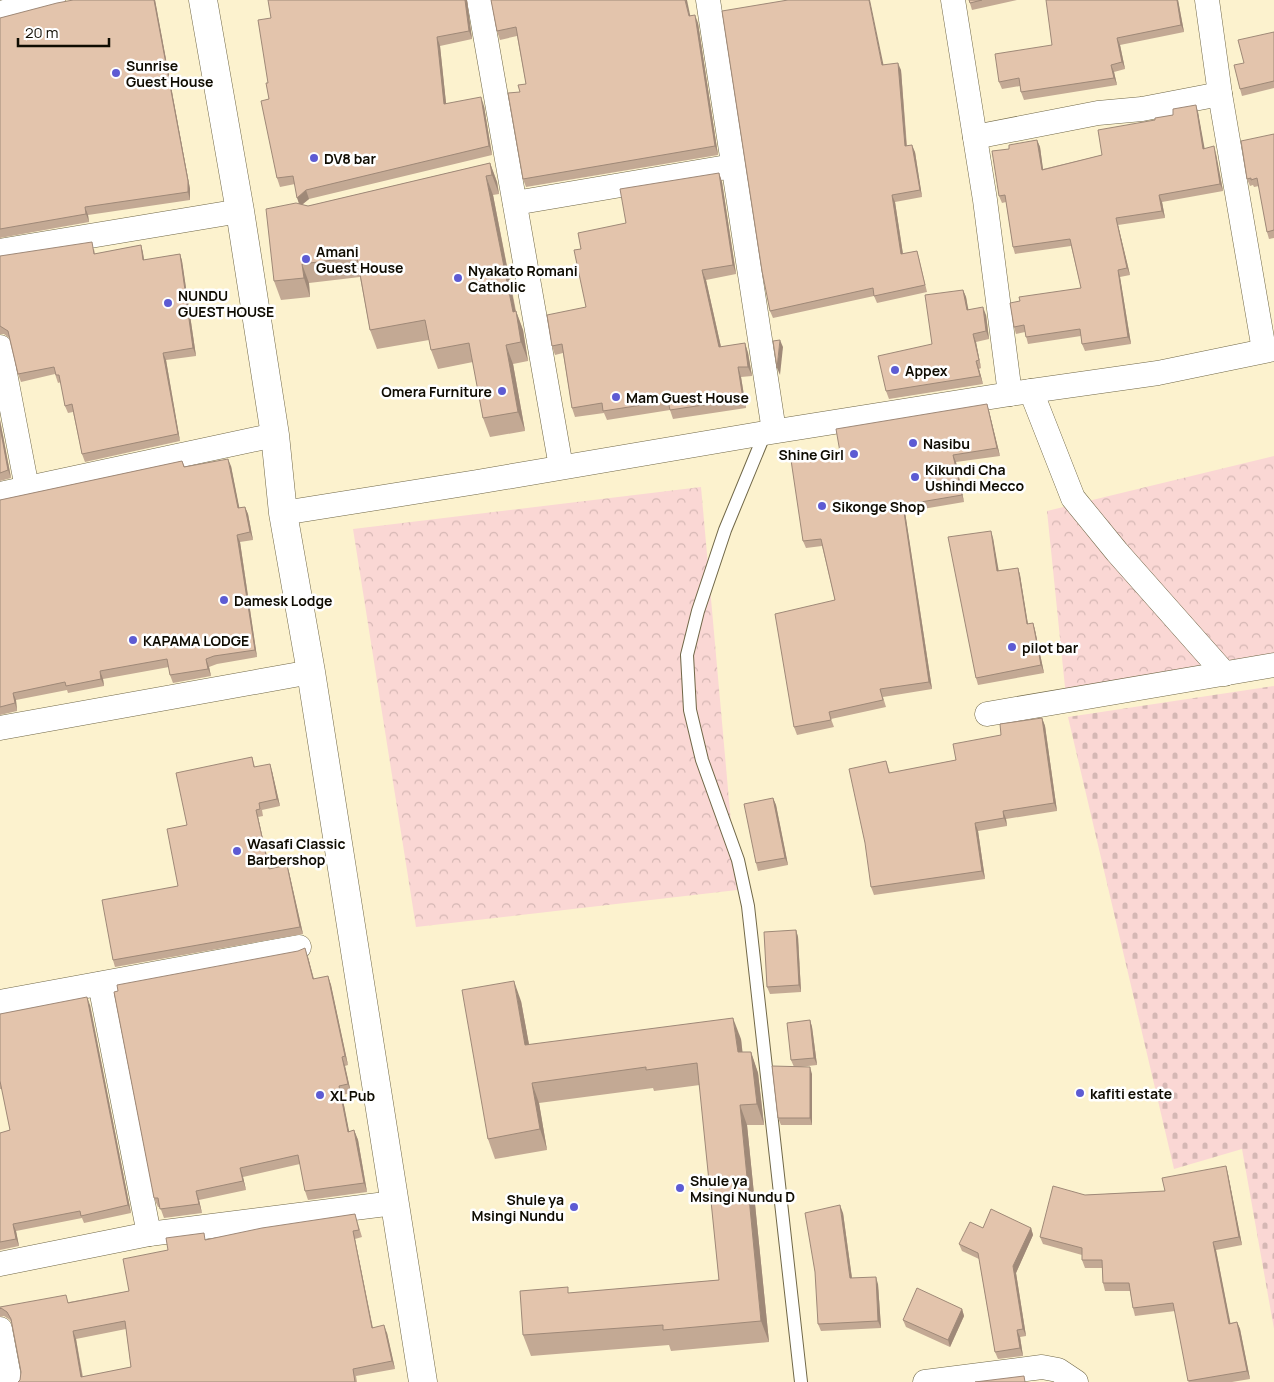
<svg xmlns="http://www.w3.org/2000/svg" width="1274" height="1382" font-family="Manrope,sans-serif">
<defs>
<pattern id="cemetery-stones" width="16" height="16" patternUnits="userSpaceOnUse" patternTransform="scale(1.25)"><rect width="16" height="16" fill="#fad7d4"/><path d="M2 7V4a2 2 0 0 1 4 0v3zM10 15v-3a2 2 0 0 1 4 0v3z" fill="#d5b7b4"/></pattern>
<pattern id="park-crowns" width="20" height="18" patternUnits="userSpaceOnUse" patternTransform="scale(1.25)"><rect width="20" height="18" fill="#fad7d4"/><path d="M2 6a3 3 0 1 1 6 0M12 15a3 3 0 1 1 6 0" fill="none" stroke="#d5b7b4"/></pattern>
</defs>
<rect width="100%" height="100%" fill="#fcf2ce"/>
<polygon fill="url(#cemetery-stones)" points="1274,686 1274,1329 1242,1149 1174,1169 1068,717"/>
<g fill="url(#park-crowns)">
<polygon points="1274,456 1274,669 1066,697 1047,511"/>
<polygon points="701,487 737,890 416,927 353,529"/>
</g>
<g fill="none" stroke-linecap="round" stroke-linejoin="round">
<g stroke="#706747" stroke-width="14">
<polyline id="service" points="765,433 725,530 698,611 687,655 690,710 702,760 738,860 748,906 801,1382"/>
</g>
<g stroke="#706747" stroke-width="25">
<g id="minor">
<polyline points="479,0 561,467"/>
<polyline points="708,0 774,431"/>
<polyline points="953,0 985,200 1010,394"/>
<polyline points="1207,0 1220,94 1264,350"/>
<polyline points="0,13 53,0"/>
<polyline points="975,137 1098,113 1142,109 1220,94"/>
<polyline points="515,203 733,166"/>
<polyline points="0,251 240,211"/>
<polyline points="0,347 27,488"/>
<polyline points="1031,391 1073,498 1117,552 1225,674"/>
<polyline points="0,494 275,435"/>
<polyline points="283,513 477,482 765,433 1010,394 1158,373 1274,349"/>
<polyline points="987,714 1274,665"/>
<polyline points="0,728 311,672"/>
<polyline points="100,984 149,1234"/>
<polyline points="0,1002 299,947"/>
<polyline points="0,1264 149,1234 394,1203"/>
<polyline points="0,1329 10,1382"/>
<polyline points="925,1382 1042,1367 1058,1370 1076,1382"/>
</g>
</g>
<g stroke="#706747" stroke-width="29">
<polyline id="tertiary" points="203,0 240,211 275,435 283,513 311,672 423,1382"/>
</g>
<use href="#service" stroke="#fff" stroke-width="12"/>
<use href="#minor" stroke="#fff" stroke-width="24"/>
<use href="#tertiary" stroke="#fff" stroke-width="28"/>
</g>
<g fill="#c3a994" fill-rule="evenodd">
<polygon points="73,0 155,0 190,189 190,200 88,215 89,222 0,238 0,18"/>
<polygon points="467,0 472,39 440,46 446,104 484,106 492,155 309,199 302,205 308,206 490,163 497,182 499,194 493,195 516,311 523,330 528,361 513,364 525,431 490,437 483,418 473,362 438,369 431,350 429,340 377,349 370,330 360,277 309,283 310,297 281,300 274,281 299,204 295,184 280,187 277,178 269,99 268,83 271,18"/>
<polygon points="491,0 690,16 698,23 718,155 526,187 523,179 520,92 526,84 517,36 500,40 497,31"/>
<polygon points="969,0 1017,0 972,10"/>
<polygon points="1178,0 1184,32 1120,45 1125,69 1114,72 1117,85 1024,100 1021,92 1020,86 1002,89 999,82 1052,45"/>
<polygon points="1274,32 1274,88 1242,96 1240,89 1244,63"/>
<polygon points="883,65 901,70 907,146 915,152 922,197 895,202 903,254 917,251 919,258 927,292 877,303 874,296 773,318 770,311"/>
<polygon points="1198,112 1204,148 1216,154 1223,191 1162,202 1165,218 1118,225 1130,275 1120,277 1131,344 1085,351 1082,344 1081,336 1028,344 1025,332 1016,334 1014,327 1081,288 1071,246 1015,254 1013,247 1006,202 1002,203 999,196 1009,149 1037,140 1040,147 1043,169 1102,155 1155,120 1173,115"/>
<polygon points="1274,134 1274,238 1269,239 1267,232 1259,186 1254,187 1253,185 1250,186 1247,179"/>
<polygon points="719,173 722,182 736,274 706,280 721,347 745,343 748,353 752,376 741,377 746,408 673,419 670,410 607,420 604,413 575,417 572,408 563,353 555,355 552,346 586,307 626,223"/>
<polygon points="141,245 143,253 144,260 180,254 182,261 196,356 166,360 180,441 85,462 82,454 73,412 68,413 65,406 61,382 58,383 55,374 21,382 18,374 9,338 4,334 0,334 0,256 94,249 95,254"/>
<polygon points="963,290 966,297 968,310 986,315 989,339 976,342 981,368 979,369 983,384 889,399 886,391 932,344"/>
<polygon points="987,404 989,411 1000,456 956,462 964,502 905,512 932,689 883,697 886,707 831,719 834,727 797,735 794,727 835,600 822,546 806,548 803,541"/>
<polygon points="0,420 11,478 0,481"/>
<polygon points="182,461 185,467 231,466 239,508 245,507 248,514 253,540 240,542 257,657 217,664 209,667 211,676 173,683 170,675 169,667 103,679 104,686 68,693 67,690 16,700 17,711 0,715 0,500"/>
<polygon points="993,538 998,571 1018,568 1020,575 1028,624 1033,623 1035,630 1044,673 978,685 976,678"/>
<polygon points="1042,718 1045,726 1057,811 1006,819 1007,826 978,831 985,879 874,895 871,887 886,761 890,773 956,760 1001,735"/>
<polygon points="252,757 255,767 272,771 280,806 262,810 263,816 258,817 270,869 287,865 289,872 303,934 115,967 113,960 178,886 187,825"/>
<polygon points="773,798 776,805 788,865 758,871 756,863"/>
<polygon points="796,930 798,937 801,992 770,994 767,987"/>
<polygon points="308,957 314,979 328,976 331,985 348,1065 345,1066 351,1093 342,1095 349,1132 354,1130 358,1140 367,1192 308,1200 305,1191 300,1164 243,1177 246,1190 199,1200 202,1213 164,1218 160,1207 158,1207 154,1198"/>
<polygon points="521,1001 529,1045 741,1039 742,1052 751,1052 758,1073 764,1125 747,1125 769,1342 671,1351 669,1345 531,1356 523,1335 570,1293 719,1280 700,1085 654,1091 653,1088 539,1103 547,1150 495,1159 488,1139"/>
<polygon points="90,1005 131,1213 84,1223 82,1218 16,1231 19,1246 0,1250 0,1133 10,1130 2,1089 0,1089 0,1014"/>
<polygon points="810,1020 812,1027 817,1065 799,1067 812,1074 812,1125 781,1125 778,1118 794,1067 791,1060"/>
<polygon points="1226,1166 1228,1174 1242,1245 1216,1250 1230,1323 1237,1322 1240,1329 1250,1379 1232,1382 1189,1382 1175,1311 1135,1316 1133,1308 1130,1291 1105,1291 1103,1283 1102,1268 1085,1268 1082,1260 1082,1255 1043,1244 1040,1237 1085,1195 1165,1191"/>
<polygon points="843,1213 852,1278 878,1284 881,1328 821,1331 818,1324"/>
<path d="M355,1214L362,1237L355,1239L373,1328L387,1333L395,1369L356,1376L357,1382H18L20,1380L21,1372L11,1322L10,1320L4,1316L0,1317V1307L69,1302L129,1291L168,1250L207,1239ZM126,1329L131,1367L83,1377L76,1339Z"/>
<polygon points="983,1228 1031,1228 1033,1235 1016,1273 1026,1336 1020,1337 1023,1356 998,1359 995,1352 979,1259 962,1251 959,1244"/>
<polygon points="962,1309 964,1316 950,1347 906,1327 903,1320"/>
</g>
<g fill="#9f8978">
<polygon points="154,0 155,0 190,189 190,200 188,192"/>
<polygon points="465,0 467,0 472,39 469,31"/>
<polygon points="685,0 687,0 692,24 689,16"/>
<polygon points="869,0 870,0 885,72 882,65"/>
<polygon points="1177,0 1178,0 1184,32 1181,25"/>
<polygon points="695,15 698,23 718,155 715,146"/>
<polygon points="437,37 440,46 447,112 444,104"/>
<polygon points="1117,38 1120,45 1125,69 1122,62"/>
<polygon points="898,63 901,70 907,153 905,146"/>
<polygon points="1111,65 1114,72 1117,85 1114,78"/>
<polygon points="481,97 484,106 492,155 489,146"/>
<polygon points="1196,105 1198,112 1206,156 1203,149"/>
<polygon points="1037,140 1040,147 1044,177 1042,170"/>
<polygon points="912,145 915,152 922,197 920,190"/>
<polygon points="1214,146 1216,154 1223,191 1220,184"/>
<polygon points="490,163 497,182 499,194 492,175"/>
<polygon points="719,173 722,182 736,274 733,265"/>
<polygon points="486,176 493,195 517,319 516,311 523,330 528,361 521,342 513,312"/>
<polygon points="306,190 309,199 300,206 297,198"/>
<polygon points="892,195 895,202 904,261 901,254"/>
<polygon points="1159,195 1162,202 1165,218 1162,211"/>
<polygon points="85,207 88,215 89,222 86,214"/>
<polygon points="1116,218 1118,225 1130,275 1127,268"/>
<polygon points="141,245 143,253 145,267 143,260"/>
<polygon points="180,254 182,261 196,356 193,348"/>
<polygon points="302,264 309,283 310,297 304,278"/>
<polygon points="702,270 706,280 723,356 719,347"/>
<polygon points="1118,270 1120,277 1131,344 1128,337"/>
<polygon points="963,290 966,297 970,318 967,310"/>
<polygon points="983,307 986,315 989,339 986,331"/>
<polygon points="973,334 976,342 981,368 979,360"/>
<polygon points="780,340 783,347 780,375 777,368"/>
<polygon points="745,343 748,353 752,376 748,367"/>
<polygon points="506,345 513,364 525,431 518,412"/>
<polygon points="163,353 166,360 180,441 178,434"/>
<polygon points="976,361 979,369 983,384 980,376"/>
<polygon points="738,367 741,377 746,408 743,399"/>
<polygon points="987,404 989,411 1000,456 997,448"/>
<polygon points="0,420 11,478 8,470 0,427"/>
<polygon points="953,455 956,462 964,502 962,495"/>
<polygon points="228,459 231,466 241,516 238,508"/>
<polygon points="903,505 905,512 932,689 929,682"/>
<polygon points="245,507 248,514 253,540 250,532"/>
<polygon points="991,531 993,538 1000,578 997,571"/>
<polygon points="237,535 240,542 257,657 255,650"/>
<polygon points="1018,568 1020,575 1029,631 1027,624"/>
<polygon points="1033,623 1035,630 1044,673 1041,665"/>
<polygon points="206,659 209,667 211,676 208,669"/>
<polygon points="100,671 103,679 104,686 101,679"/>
<polygon points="13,693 16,700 17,711 15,703"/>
<polygon points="1042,718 1045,726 1057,811 1054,803"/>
<polygon points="270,764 272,771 280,806 277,799"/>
<polygon points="773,798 776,805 788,865 785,858"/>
<polygon points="256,810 258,817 271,877 269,869"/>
<polygon points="1003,811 1006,819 1007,826 1004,818"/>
<polygon points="975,823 978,831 985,879 982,871"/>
<polygon points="287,865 289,872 303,934 300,927"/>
<polygon points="796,930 798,937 801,992 799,985"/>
<polygon points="305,948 308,957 316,988 313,979"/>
<polygon points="328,976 331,985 348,1065 345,1056"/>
<polygon points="514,981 521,1001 533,1066 525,1045"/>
<polygon points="87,997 90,1005 131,1213 128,1205"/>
<polygon points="733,1018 741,1039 745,1073 738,1052"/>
<polygon points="810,1020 812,1027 817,1065 814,1058"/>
<polygon points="751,1052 758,1073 764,1125 757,1104"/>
<polygon points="342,1057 345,1066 351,1093 348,1084"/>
<polygon points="810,1067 812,1074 812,1125 810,1118"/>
<polygon points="532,1083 539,1103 547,1150 540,1129"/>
<polygon points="339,1086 342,1095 351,1141 348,1132"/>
<polygon points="740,1105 747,1125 769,1342 761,1321"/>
<polygon points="354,1130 358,1140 367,1192 364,1183"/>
<polygon points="1226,1166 1228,1174 1242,1245 1239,1237"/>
<polygon points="240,1168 243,1177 246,1190 243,1181"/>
<polygon points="196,1191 199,1200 202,1213 199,1204"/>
<polygon points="840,1205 843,1213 853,1286 850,1278"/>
<polygon points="13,1224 16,1231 19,1246 16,1239"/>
<polygon points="1031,1228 1033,1235 1016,1273 1026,1336 1023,1329 1013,1266"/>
<polygon points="353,1231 355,1239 374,1335 372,1328"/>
<polygon points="1213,1242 1216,1250 1232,1331 1229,1324"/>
<polygon points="876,1277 878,1284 881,1328 878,1321"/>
<polygon points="962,1309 964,1316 950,1347 948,1340"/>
<polygon points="1237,1322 1240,1329 1250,1379 1247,1371"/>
<polygon points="384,1325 387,1333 395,1369 392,1361"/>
<polygon points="1017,1330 1020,1337 1023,1356 1020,1348"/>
<polygon points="73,1331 76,1339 83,1382 81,1377"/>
</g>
<g fill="#e3c4ac" stroke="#9f8978" fill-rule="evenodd">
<polygon points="73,0 154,0 188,181 188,192 85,207 86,214 0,229 0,18 57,3"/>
<polygon points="268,0 465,0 469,31 437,37 444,104 481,97 489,146 306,190 297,198 293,176 277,178 261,101 269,99 266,83 268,83 258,20 271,18"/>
<polygon points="491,0 685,0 689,16 695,15 715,146 523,179 508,93 520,92 518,85 526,84 516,27 497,31"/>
<polygon points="788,0 869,0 882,65 898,63 905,146 912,145 920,190 892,195 901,254 917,251 925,285 874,296 873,288 770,311 762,271 722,11"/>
<polygon points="969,0 982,0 970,3"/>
<polygon points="1046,0 1177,0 1181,25 1117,38 1122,62 1111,65 1114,78 1021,92 1019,78 999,82 995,54 1052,45"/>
<polygon points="1274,32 1274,81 1240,89 1234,65 1244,63 1238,40"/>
<polygon points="1196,105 1203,149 1214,146 1220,184 1159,195 1162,211 1116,218 1127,268 1118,270 1128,337 1082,344 1080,329 1026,337 1024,325 1014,327 1010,303 1020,301 1019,297 1081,288 1070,239 1013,247 1005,195 999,196 992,151 1009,149 1009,145 1037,140 1042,170 1102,155 1098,130 1155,120 1155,118 1173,115 1173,109"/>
<polygon points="1274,134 1274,230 1267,232 1257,178 1251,180 1251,178 1247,179 1241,141"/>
<polygon points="490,163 492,175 486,176 513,312 516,311 521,342 506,345 518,412 483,418 469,343 431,350 425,320 370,330 357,257 302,264 304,278 274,281 266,209 296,203 308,206"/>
<polygon points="719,173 733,265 702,270 719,347 745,343 748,367 738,367 743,399 670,410 668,401 603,411 602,403 572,408 562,344 552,346 547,315 586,307 574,250 581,249 578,233 626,223 620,189"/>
<polygon points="92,242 94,254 141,245 143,260 180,254 193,348 163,353 178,434 82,454 72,404 65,406 59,375 56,375 54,367 18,374 8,331 0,326 0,256"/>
<polygon points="963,290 967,310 983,307 986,331 973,334 979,360 976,361 980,376 886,391 878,356 932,344 925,295"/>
<polygon points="780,340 777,368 773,341"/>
<polygon points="987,404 997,448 953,455 962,495 903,505 929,682 880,689 883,700 829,712 831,720 794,727 775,614 835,600 821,539 803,541 791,460 840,452 836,429"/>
<polygon points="0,427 8,470 0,473"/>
<polygon points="228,459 238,508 245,507 250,532 237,535 255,650 214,656 206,659 208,669 170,675 167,659 100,671 101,679 66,686 65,682 13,693 15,703 0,707 0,500 182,461 184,467"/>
<polygon points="991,531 997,571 1018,568 1027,624 1033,623 1041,665 976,678 948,537"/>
<polygon points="1042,718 1054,803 1003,811 1004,818 975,823 982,871 871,887 865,843 849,769 886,761 889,773 956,760 953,744 1001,735 1000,724"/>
<polygon points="252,757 254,767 270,764 277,799 259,803 260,809 256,810 269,869 287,865 300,927 113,960 102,900 178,886 167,829 187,825 176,773"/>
<polygon points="773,798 785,858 756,863 744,804"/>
<polygon points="796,930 799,985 767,987 764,932"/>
<polygon points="305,948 313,979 328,976 345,1056 342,1057 348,1084 339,1086 348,1132 354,1130 364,1183 305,1191 298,1155 240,1168 243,1181 196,1191 199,1204 160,1209 158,1198 154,1198 114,992 118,991 117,985 298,951"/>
<polygon points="514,981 525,1045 733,1018 738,1052 751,1052 757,1104 740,1105 761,1321 663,1330 663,1325 523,1335 520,1291 568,1287 568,1293 719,1280 697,1063 646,1070 646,1067 532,1083 540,1129 488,1139 462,990"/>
<polygon points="87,997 128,1205 81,1216 80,1211 13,1224 16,1239 0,1242 0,1133 10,1130 0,1081 0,1014"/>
<polygon points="810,1020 814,1058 791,1060 787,1023"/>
<polygon points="772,1066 810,1067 810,1118 778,1118"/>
<polygon points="1226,1166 1239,1237 1213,1242 1229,1324 1237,1322 1247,1371 1188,1381 1173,1303 1133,1308 1129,1283 1103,1283 1102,1260 1082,1260 1082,1248 1040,1237 1053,1186 1085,1195 1165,1191 1162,1178"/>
<polygon points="840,1205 850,1278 876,1277 878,1321 818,1324 815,1272 805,1213"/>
<polygon points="991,1209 1031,1228 1013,1266 1023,1329 1017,1330 1020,1348 995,1352 978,1253 959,1244 970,1222 983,1228"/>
<path d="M355,1214L359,1230L353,1231L372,1328L384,1325L392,1361L353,1369L355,1382H18L20,1380L21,1372L11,1319L7,1312L1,1308L0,1309V1307L66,1295L68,1303L129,1291L123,1259L168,1250L166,1238L204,1233L205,1240L262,1228ZM125,1321L131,1367L81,1377L73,1331Z"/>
<polygon points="917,1288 962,1309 948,1340 903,1320"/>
<polygon points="1024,1376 1025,1382 975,1382"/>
</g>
<g fill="#5d5bd3" stroke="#fff" stroke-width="2">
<circle cx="116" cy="73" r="5"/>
<circle cx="314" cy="158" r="5"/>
<circle cx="306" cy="259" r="5"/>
<circle cx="458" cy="278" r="5"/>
<circle cx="168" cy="303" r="5"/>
<circle cx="895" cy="370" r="5"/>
<circle cx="502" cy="391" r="5"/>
<circle cx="616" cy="397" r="5"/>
<circle cx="913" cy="443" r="5"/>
<circle cx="854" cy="454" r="5"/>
<circle cx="915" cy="477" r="5"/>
<circle cx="822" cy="506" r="5"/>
<circle cx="224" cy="600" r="5"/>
<circle cx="133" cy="640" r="5"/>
<circle cx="1012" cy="647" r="5"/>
<circle cx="237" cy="851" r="5"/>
<circle cx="1080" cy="1093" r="5"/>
<circle cx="320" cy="1095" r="5"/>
<circle cx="680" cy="1188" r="5"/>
<circle cx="574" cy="1207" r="5"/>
</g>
<g text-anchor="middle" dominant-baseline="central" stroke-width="5" stroke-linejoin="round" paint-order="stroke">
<g font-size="14" font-weight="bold" fill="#0f0c02" stroke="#fff" text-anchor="start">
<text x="126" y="65">Sunrise<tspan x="126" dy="16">Guest House</tspan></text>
<text x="324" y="158">DV8 bar</text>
<text x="316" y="251">Amani<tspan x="316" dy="16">Guest House</tspan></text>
<text x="468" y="270">Nyakato Romani<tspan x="468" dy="16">Catholic</tspan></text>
<text x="178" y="295">NUNDU<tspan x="178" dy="16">GUEST HOUSE</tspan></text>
<text x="905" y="370">Appex</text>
<text x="492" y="391" text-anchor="end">Omera Furniture</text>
<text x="626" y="397">Mam Guest House</text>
<text x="923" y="443">Nasibu</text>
<text x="844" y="454" text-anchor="end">Shine Girl</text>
<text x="925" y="469">Kikundi Cha<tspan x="925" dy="16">Ushindi Mecco</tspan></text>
<text x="832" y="506">Sikonge Shop</text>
<text x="234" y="600">Damesk Lodge</text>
<text x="143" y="640">KAPAMA LODGE</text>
<text x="1022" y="647">pilot bar</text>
<text x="247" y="843">Wasafi Classic<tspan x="247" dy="16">Barbershop</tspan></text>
<text x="1090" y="1093">kafiti estate</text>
<text x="330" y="1095">XL Pub</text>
<text x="690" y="1180">Shule ya<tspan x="690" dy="16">Msingi Nundu D</tspan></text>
<text x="564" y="1199" text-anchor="end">Shule ya<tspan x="564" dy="16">Msingi Nundu</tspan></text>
</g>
</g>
<path d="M18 38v8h91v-8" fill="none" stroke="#0f0c02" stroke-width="2.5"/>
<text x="25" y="38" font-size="15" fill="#0f0c02" stroke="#ffffff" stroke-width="4" paint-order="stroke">20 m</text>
</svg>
